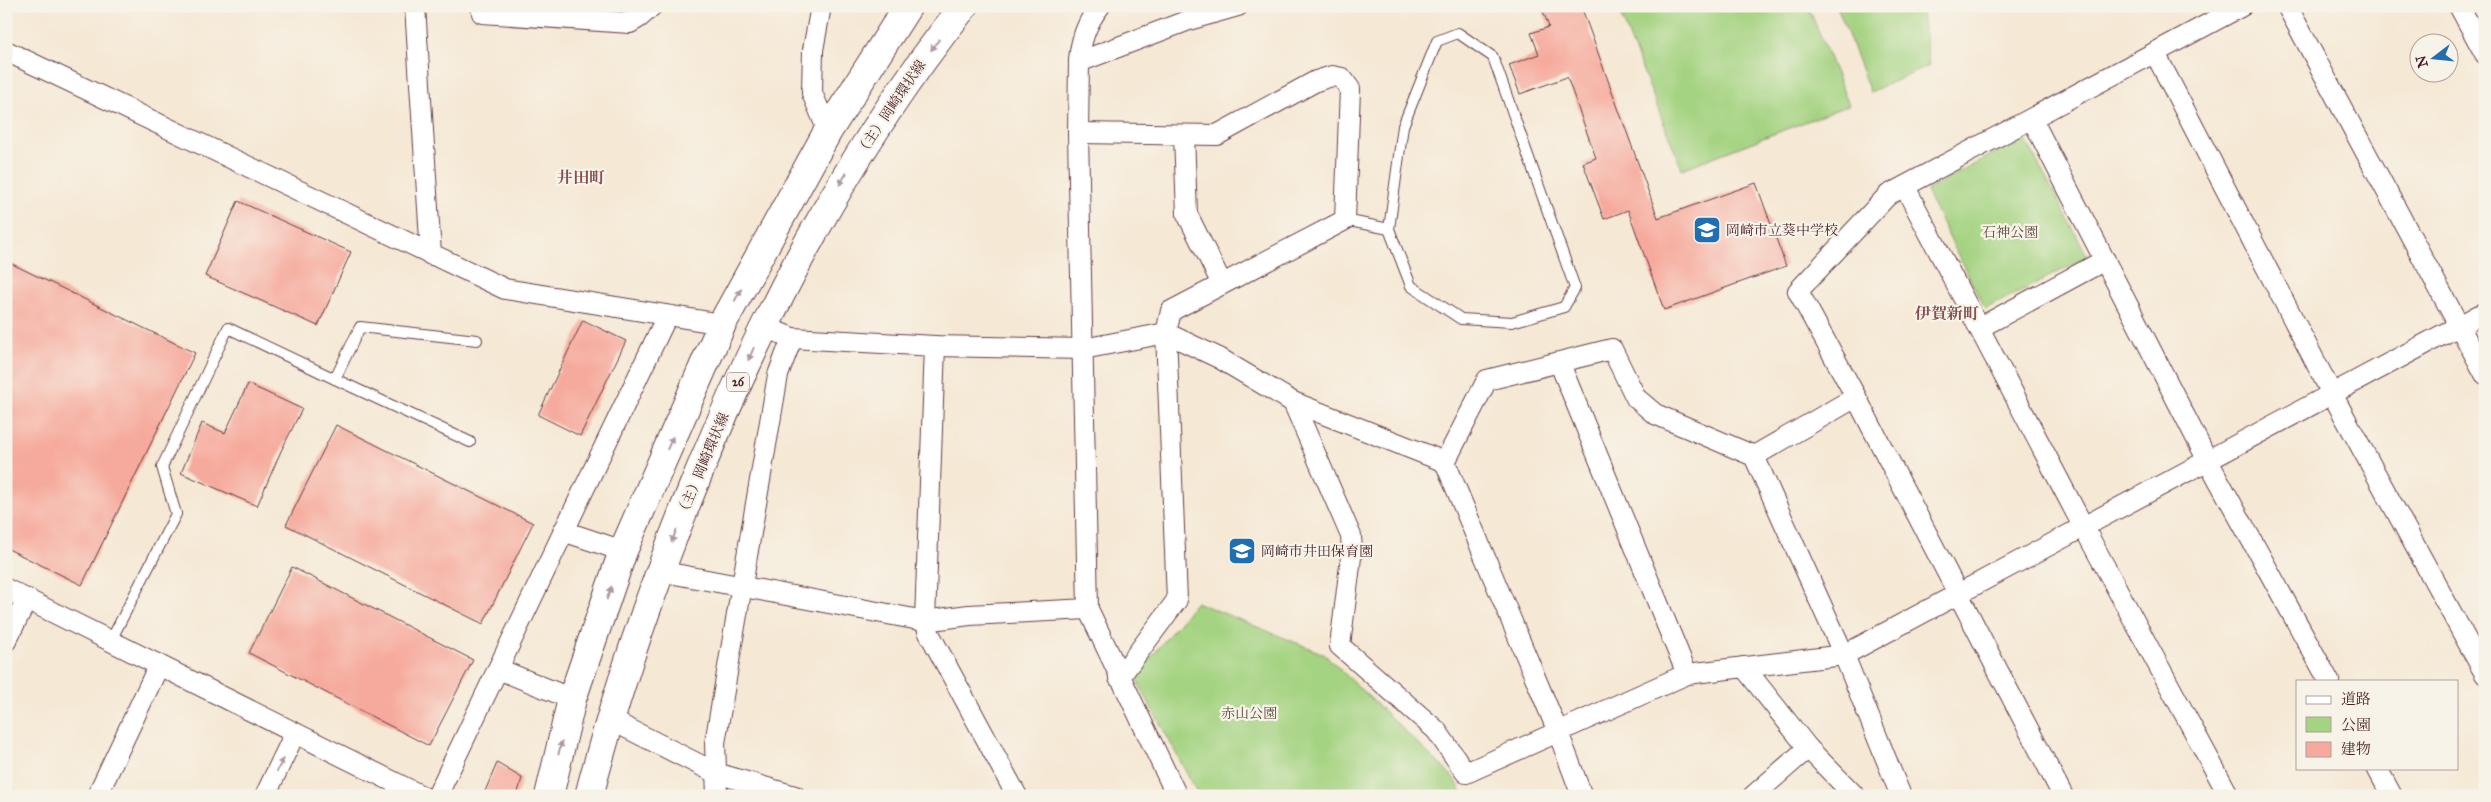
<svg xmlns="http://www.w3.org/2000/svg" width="2491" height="802" font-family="'IM FELL Great Primer','Noto Serif JP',serif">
<rect width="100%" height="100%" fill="#f7f3e8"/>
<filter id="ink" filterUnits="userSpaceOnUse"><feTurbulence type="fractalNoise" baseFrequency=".02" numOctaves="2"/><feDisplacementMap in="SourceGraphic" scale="10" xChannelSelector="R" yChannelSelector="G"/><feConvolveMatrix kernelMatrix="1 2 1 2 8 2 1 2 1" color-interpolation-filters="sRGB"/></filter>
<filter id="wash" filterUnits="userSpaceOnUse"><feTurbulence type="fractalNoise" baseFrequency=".0096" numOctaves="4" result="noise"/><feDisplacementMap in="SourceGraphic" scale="20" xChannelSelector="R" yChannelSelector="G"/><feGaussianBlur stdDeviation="1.12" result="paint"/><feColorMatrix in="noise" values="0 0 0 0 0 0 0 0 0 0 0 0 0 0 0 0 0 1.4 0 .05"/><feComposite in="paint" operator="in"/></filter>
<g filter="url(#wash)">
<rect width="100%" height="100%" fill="#f5e8d4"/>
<g fill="#a4d381" stroke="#777956">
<polygon points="1617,6 1808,6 1849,105 1682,169"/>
<polygon points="1837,6 1921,6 1929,66 1870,92"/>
<polygon points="2024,137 2088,257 1985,309 1926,191"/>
<polygon points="1196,602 1324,654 1455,779 1464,796 1199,796 1135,677"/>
</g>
<g id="blocks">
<g fill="#f6aa9d">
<polygon points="1541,6 1581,6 1658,218 1756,183 1786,266 1664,310 1628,210 1604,219 1583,163 1596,158 1567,77 1520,94 1509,65 1539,54 1531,33 1549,27"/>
<polygon points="238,201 351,252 318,326 205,276"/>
<polygon points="6,261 195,353 82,585 6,548"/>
<polygon points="583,320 626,341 580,436 538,415"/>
<polygon points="248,384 302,409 281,451 257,506 181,473 202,423 225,433"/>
<polygon points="336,425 533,523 483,624 286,525"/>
<polygon points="292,567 473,660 429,746 249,653"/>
<polygon points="497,763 522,778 517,796 483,796"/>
</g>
</g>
</g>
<g filter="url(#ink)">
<use href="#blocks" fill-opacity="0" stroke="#643d44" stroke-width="1"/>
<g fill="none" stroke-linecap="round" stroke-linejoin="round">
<g stroke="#643d44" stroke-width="12">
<g id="service">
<polyline points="1345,220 1389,229 1403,126 1437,41 1458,33 1493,57 1575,288 1564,307 1512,322 1461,319 1411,286 1389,229"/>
<polyline points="335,379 470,442"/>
<polyline points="110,642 176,514 162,467 228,328 335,379 360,327 477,340"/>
</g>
</g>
<g stroke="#643d44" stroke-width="22">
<g id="minor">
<polyline points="415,6 431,255"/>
<polyline points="481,6 482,13 630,23 640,17 652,6"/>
<polyline points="821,6 813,50 812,93 828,131"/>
<path d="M1100,6C1087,22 1080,42 1079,62L1078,133L1088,609L1177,796"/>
<polyline points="2287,6 2485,374"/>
<polyline points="2459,6 2485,54"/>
<polyline points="6,51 505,289 722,324"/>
<polyline points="2155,53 2331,392 2485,674"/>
<polyline points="1079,62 1189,20 1238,6"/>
<polyline points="2032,119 2208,461 2329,681"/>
<polyline points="1078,133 1217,135 1316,81 1332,76 1342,78 1350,89 1345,220 1171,311 1166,333 1177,600 1119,678"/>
<polyline points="1184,135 1187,214 1222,284"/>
<polyline points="1905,187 2084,528 2229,796"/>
<polyline points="763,326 792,338 935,346 1083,349 1166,333 1219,358 1293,402 1445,462 1558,732 1582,796"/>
<polyline points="1979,328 2105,260"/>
<polyline points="935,346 925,621 929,633 1017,796"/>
<polyline points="1560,364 1687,674"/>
<polyline points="1293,402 1351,536 1352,549 1340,646 1436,730 1466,773 1687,674 1844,655 2485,312"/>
<polyline points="1754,456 1856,397"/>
<polyline points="1445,462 1487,380 1612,349 1636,398 1655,414 1754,456 1844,655 1901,796"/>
<polyline points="563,531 623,551"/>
<polyline points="659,571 925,621 969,615 1088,609"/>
<polyline points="6,589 422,796"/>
<polyline points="6,641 27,599"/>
<polyline points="1744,667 1808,748 1855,796"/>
<polyline points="498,669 572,699"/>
<polyline points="609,719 716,773 795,796"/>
<polyline points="2377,768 2392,796"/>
<polyline points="97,796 159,665"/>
<polyline points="265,796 295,733"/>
<polyline points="437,796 667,316"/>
<polyline points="717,796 715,743 778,375 792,338"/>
<polyline points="1753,796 1808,748"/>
<polyline points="2063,796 1856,397 1798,291 1888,195 2242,6"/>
</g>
</g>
<g stroke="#643d44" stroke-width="30">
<g id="primary">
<polyline points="549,796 572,699 623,551 722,324 828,131 908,6"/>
<path d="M589,796C617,688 653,585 695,482C765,312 849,150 964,6"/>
</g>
</g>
<use href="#service" stroke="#fff" stroke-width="10"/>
<use href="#minor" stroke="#fff" stroke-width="20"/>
<use href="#primary" stroke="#fff" stroke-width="28"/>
</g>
<defs><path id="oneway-solid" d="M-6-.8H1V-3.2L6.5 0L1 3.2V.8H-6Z" transform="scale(1.25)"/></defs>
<g fill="#ae9aa0">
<use href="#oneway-solid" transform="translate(935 45) rotate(126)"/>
<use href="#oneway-solid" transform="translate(843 179) rotate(122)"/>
<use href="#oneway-solid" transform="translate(738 295) rotate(-61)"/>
<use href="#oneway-solid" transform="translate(751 354) rotate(114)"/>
<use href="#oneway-solid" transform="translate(670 443) rotate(-66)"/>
<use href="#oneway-solid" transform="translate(674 536) rotate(112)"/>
<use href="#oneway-solid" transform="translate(609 593) rotate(-71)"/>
<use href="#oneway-solid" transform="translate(560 748) rotate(-76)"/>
<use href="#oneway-solid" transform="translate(280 765) rotate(-64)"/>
</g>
</g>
<defs>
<g id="school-square" transform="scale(1.4375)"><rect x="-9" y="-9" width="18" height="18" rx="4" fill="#1f6fb2" stroke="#f7f3e8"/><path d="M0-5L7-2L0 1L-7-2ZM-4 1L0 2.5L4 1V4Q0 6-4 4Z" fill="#fff"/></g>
</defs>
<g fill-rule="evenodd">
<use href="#school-square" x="1707" y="230"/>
<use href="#school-square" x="1242" y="551"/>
</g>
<g text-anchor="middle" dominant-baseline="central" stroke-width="4.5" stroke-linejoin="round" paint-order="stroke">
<rect fill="#f7f3e8" stroke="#7e5f64" stroke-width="1" x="727" y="372.5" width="22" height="19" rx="4"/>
<g font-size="12" font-weight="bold" fill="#4a1f2b">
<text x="738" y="382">26</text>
</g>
<g font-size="14" fill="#4a1f2b" stroke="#f7f3e8">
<text transform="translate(891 108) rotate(-56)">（主）岡崎環状線</text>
<text transform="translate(703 465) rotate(-67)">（主）岡崎環状線</text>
</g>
<g font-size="14" fill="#4a1f2b" stroke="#f7f3e8" text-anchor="start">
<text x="1726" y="230">岡崎市立葵中学校</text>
<text x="1261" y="551">岡崎市井田保育園</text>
</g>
<g font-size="14" fill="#604c40" stroke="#f7f3e8">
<text x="2010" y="232">石神公園</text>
<text x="1249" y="713">赤山公園</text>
</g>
<g font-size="16" font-weight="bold" fill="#865053" stroke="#f7f3e8">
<text x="581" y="177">井田町</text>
<text x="1947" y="313">伊賀新町</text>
</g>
</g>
<rect width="2491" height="802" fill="none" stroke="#f7f3e8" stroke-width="25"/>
<rect x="2296" y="680" width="162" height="90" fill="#f7f3e8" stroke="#b29e9c"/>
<rect x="2306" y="696" width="25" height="8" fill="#ffffff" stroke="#b29e9c"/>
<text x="2341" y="704" font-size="15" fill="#4a1f2b">道路</text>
<rect x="2306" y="717" width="25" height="15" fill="#a4d381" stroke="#b29e9c"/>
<text x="2341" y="730" font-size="15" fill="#4a1f2b">公園</text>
<rect x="2306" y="742" width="25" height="15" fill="#f6aa9d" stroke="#b29e9c"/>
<text x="2341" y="754" font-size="15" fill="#4a1f2b">建物</text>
<g transform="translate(2434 58) rotate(254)"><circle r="24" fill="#f7f3e8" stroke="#b29e9c"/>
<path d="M0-4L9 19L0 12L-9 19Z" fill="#1f6fb2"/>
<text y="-8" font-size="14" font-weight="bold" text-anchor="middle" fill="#4a1f2b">N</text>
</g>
</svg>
